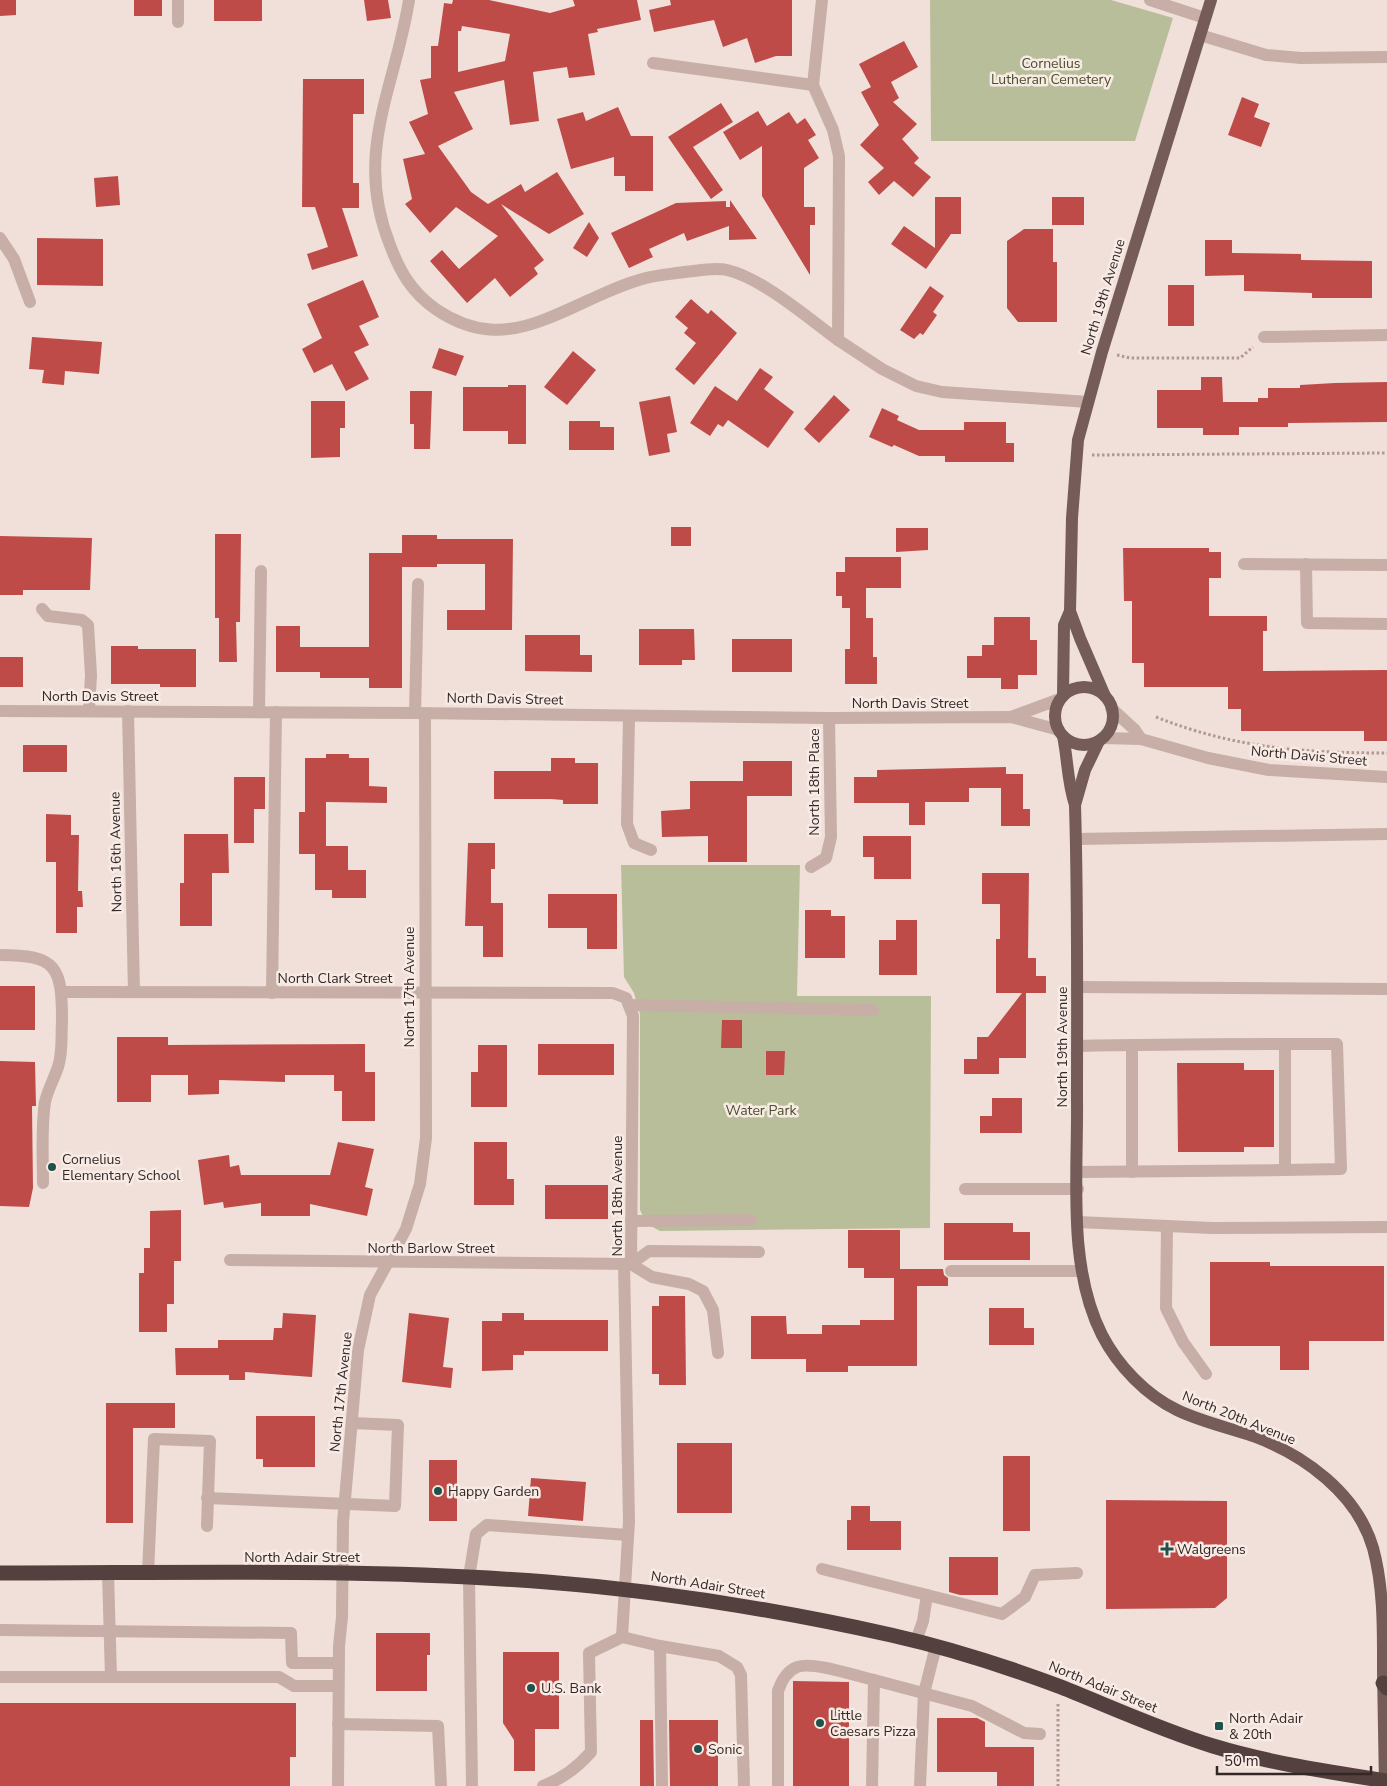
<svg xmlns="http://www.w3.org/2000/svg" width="1387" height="1786" font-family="'Nunito Sans',sans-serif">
<rect width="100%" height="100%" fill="#f0e0d9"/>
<g fill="#b9be9a">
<polygon points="930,0 1111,0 1173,18 1135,141 931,141"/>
<polygon points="621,865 800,865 797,996 931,996 930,1228 660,1231 647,1224 640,1210 640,1014 634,993 624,977"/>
</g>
<g fill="#bf4b48" fill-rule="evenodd">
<polygon points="0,0 16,0 16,15 0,16"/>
<rect x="134" y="0" width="28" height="16"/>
<rect x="214" y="0" width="48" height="21"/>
<polygon points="364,0 388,0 391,18 367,21"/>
<path d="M453,0H489L550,13L575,6L573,0H637L641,20L597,29L598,32L588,34L595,75L569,78L567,67L533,72L539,121L510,125L504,80L454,92L473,129L438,146L471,192L488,204L521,184L525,192L557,172L584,214L549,234L501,204L544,260L534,268L538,274L510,297L495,278L467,303L430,261L442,250L459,269L498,236L456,207L430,233L405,204L412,199L403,159L425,154L409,122L428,114L420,80L431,78V46H438L444,3L452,4ZM462,26L510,34L505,61L458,72V31H461Z"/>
<polygon points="670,0 792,0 792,56 776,56 755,63 747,38 723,47 714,20 654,32 649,10 671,5"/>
<polygon points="904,41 918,67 891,82 899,98 893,102 917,124 902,139 919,158 914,163 931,177 913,197 894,181 879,195 868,182 884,168 860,145 879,125 861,92 871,87 859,64"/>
<polygon points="303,79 364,79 364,114 353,114 353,183 359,183 359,208 342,208 358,256 312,270 307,254 328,247 315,207 302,207"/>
<polygon points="1242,97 1259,104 1254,117 1270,123 1261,147 1228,135"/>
<polygon points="721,103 733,122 693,147 723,190 711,199 668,137"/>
<polygon points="618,107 631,136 653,136 653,191 625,191 625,176 614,176 614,157 571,169 557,119 583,112 586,121"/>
<polygon points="758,111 767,126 789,112 797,124 805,118 816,135 808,140 819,158 804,168 804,207 815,207 815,225 810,225 810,275 762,196 762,146 740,160 723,132"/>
<polygon points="118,176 120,205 96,207 94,178"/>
<polygon points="935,197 961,197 961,234 951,234 926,269 891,244 904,226 935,248"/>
<rect x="1052" y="197" width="32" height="28"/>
<polygon points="730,200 757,239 729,240 729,226 687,241 684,233 649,249 653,257 629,268 611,233 676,203 726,201 726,207 730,207"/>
<polygon points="589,222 599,238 587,257 573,248"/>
<polygon points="1024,229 1053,229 1053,262 1057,262 1057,322 1018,322 1007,308 1007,241"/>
<polygon points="37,238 103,239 103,286 37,285"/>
<polygon points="1205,240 1232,240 1232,253 1301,254 1301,260 1372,261 1372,298 1312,298 1312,293 1244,291 1244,275 1205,276"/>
<polygon points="363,280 379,317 359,326 369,345 354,352 369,379 346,391 332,364 314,373 302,349 322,338 307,304"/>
<rect x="1168" y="285" width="26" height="41"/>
<polygon points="930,286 944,296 933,312 937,315 923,335 920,333 914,339 900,330"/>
<polygon points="691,299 708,314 711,310 737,333 694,385 675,369 696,343 684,333 688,328 675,317"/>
<polygon points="32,337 102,342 99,374 65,371 64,385 42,383 44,370 29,369"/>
<polygon points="439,348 464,356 456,376 432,368"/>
<polygon points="573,351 596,370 567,405 544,387"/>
<polygon points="760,368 773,377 764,389 794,412 768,448 728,420 723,427 718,424 710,436 690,423 715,386 737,401"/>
<polygon points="1201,377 1222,377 1223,402 1258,402 1258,398 1268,398 1268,388 1300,388 1300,385 1335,383 1387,382 1387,422 1288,423 1288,427 1239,427 1239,435 1203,435 1203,428 1157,428 1157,390 1201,390"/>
<polygon points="508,385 526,385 526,444 508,444 508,431 463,431 463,387 508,387"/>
<polygon points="410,391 432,391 430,449 414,449 414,424 410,424"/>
<polygon points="834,395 850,410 819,443 804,429"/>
<polygon points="670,396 677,432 667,434 670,452 649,456 639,402"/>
<polygon points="311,401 345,401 345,428 340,428 340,457 311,458"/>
<polygon points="882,408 899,416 897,420 919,430 964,430 964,422 1006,422 1006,443 1014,443 1014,462 945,462 945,456 919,456 894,445 892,447 869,437"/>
<polygon points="569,421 600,421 600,427 614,427 614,450 569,450"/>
<rect x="671" y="527" width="20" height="19"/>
<polygon points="896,528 928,528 928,550 896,552"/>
<polygon points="215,534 241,534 240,622 236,622 237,662 219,662 219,618 215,618"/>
<polygon points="402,535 437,535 437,539 513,539 512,630 447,630 447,610 485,610 485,564 437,564 437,567 402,567 402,688 369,688 369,678 320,678 320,672 276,672 276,626 300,626 300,647 369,647 369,553 402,553"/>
<polygon points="0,536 92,538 90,590 23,590 23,595 0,595"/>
<polygon points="1123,548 1209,548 1209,552 1221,552 1221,578 1209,578 1209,616 1267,616 1267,631 1263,631 1263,671 1387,670 1387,741 1364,741 1364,731 1241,731 1241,709 1228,709 1228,687 1144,687 1144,663 1132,663 1132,601 1124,601"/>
<polygon points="845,557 901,557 901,588 866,588 866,618 873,618 873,657 877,657 877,684 845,684 845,649 850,649 850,608 842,608 842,596 836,596 836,572 845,572"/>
<polygon points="994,617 1030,617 1030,640 1037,640 1037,675 1018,675 1018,689 1001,689 1001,678 967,678 967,656 982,656 982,645 994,645"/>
<polygon points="639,629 694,629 695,660 682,660 682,665 639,665"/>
<polygon points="525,635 580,635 580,655 592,655 592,672 525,671"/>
<rect x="732" y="639" width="60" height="33"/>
<polygon points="111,646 138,646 138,649 196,649 196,687 160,687 160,684 111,684"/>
<rect x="0" y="657" width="23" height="30"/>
<rect x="23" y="745" width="44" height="27"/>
<polygon points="326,754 349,754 349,758 369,758 369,786 387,787 387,803 326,802 326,846 348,846 348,870 366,870 366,898 332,898 332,890 315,890 315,854 299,854 299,812 305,812 305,758 326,758"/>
<polygon points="551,758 575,758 575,763 598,763 598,804 563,804 563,800 551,799 494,799 494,771 551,771"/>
<polygon points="743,761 792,761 792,796 747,796 747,862 708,862 708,836 662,837 661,811 690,809 690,781 743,781"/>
<polygon points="1006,767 1006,774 1023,774 1023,809 1030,809 1030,826 1001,826 1001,788 969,788 969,802 925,802 925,825 909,825 909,803 854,803 854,777 877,777 877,770"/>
<polygon points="234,777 265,777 265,809 254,809 254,843 234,843"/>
<polygon points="46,814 71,815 71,835 79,835 78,891 82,891 83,907 77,907 77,933 56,933 56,862 46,862"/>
<polygon points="184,834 228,834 229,873 212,873 212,926 180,926 180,883 184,883"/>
<polygon points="863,836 911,836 911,879 874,879 874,857 863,857"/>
<polygon points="468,843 495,843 495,869 491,869 491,903 503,903 503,957 483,957 483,926 465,926"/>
<polygon points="982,873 1029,873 1028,958 1036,958 1036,976 1046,976 1046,993 1026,993 1026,1058 999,1058 999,1074 964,1074 964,1059 977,1059 977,1037 988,1037 1022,993 996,993 996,939 1000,939 1000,904 982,904"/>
<polygon points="548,894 617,894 617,949 587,949 587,928 548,928"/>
<polygon points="805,910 831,910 831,916 845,916 845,958 805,958"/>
<polygon points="896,920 917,920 917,975 879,975 879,940 896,940"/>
<rect x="0" y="986" width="35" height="44"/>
<polygon points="722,1020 742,1020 742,1048 721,1048"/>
<polygon points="117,1037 168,1037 168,1045 365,1044 365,1072 375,1072 375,1121 342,1121 342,1091 334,1091 334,1075 285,1075 285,1082 219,1080 219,1094 188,1095 188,1075 151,1075 151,1102 117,1102"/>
<rect x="538" y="1044" width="76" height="31"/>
<polygon points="478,1045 507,1045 507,1107 471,1107 471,1072 478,1072"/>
<polygon points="766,1051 785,1051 784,1075 766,1075"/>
<polygon points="0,1061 35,1062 36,1106 32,1106 33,1188 29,1207 0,1206"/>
<polygon points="1177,1063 1244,1063 1244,1070 1274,1070 1274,1147 1244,1147 1244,1152 1178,1152"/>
<polygon points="992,1098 1022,1098 1022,1133 980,1133 980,1116 992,1116"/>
<polygon points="338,1142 374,1149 365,1187 373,1189 367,1216 310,1204 310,1216 261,1216 261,1203 224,1208 223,1202 204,1205 198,1160 229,1155 230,1167 239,1165 241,1175 330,1175"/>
<polygon points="474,1142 507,1142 507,1179 514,1179 514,1205 474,1205"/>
<rect x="545" y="1185" width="63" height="34"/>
<polygon points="181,1210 181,1261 174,1261 174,1304 167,1304 167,1332 139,1332 139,1273 144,1273 144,1248 150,1248 150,1211"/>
<polygon points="944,1223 1013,1223 1013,1232 1030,1232 1030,1260 944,1260"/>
<polygon points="848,1230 900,1230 900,1269 943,1269 944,1275 948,1278 948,1286 917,1286 917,1366 848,1366 848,1372 806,1372 806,1359 751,1359 751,1316 786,1316 787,1334 822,1334 822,1325 860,1325 860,1320 894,1320 894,1278 864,1278 864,1268 848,1268"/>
<polygon points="1210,1262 1270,1262 1270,1266 1384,1266 1384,1341 1309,1341 1309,1370 1280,1370 1280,1346 1210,1346"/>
<polygon points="659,1296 685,1296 686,1385 659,1385 659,1374 652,1374 652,1306 659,1306"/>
<polygon points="989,1308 1024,1308 1024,1328 1034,1328 1034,1345 989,1345"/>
<polygon points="283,1313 316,1315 312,1377 245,1372 245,1380 229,1380 229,1375 176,1375 175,1348 218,1348 218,1340 273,1340 274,1328 282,1328"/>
<polygon points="409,1313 449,1318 443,1367 453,1368 451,1388 402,1382"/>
<polygon points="502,1313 524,1313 524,1320 608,1320 608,1351 524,1351 524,1355 513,1355 513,1370 482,1371 482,1321 502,1321"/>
<polygon points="106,1403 175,1403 175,1428 133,1428 133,1523 106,1523"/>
<polygon points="256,1416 315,1416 315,1467 263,1467 263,1459 256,1459"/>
<rect x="677" y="1443" width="55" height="70"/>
<rect x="1003" y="1456" width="27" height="75"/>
<rect x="429" y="1460" width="28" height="61"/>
<polygon points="531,1478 586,1482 583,1521 528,1516"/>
<polygon points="1106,1500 1227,1501 1227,1598 1215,1608 1106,1609"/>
<polygon points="851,1506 870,1506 870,1521 901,1521 901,1550 847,1550 847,1520 851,1520"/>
<polygon points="949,1557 998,1557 998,1595 960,1595 949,1592"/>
<polygon points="376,1633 430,1633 430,1655 427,1655 427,1691 376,1691"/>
<polygon points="503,1652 559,1652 559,1729 535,1729 535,1771 514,1771 514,1740 503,1723"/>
<polygon points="793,1681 849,1682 849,1786 793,1786"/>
<polygon points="0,1703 296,1703 296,1757 290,1757 290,1786 0,1786"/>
<polygon points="937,1718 977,1718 985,1722 985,1747 1034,1747 1034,1786 997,1786 997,1772 937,1772"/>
<polygon points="640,1720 653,1720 654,1786 640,1786"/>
<polygon points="669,1720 718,1720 718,1786 670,1786"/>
</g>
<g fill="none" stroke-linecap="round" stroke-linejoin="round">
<g stroke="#b29890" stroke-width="3" stroke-dasharray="2.5 2.5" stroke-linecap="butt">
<polyline points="1117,355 1130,358 1240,358 1253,347"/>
<polyline points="1092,455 1387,453"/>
<path d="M1156,717C1234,748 1304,753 1387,753"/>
<polyline points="1058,1704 1058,1786"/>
</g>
<g stroke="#c7aea6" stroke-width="12">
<polyline points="178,0 178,22"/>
<path d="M409,0C395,89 353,153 390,245C400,272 412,293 437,310C473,334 506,335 546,319C580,306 611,287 646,278C658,275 672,274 684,272C697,271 714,267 727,270C762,278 808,318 838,340L839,156L833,130L813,85L822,0"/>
<polyline points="1150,0 1205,18"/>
<polyline points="1200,35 1266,55 1301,58 1387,57"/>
<polyline points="653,63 813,85"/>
<polyline points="0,238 14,259 30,302"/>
<polyline points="1264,337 1387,335"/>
<polyline points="838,340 882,369 916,386 942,392 1088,402"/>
<polyline points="1244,564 1387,565"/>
<polyline points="1306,564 1307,623 1387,624"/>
<polyline points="42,609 48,616 82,620 88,625 91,675 89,711"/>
<polyline points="1111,708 1135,730 1141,739"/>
<polyline points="0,711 415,713 829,718 1011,717 1059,730"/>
<polyline points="128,711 134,992"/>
<polyline points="259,712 261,571"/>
<polyline points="415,713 418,584"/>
<polyline points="629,716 627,824 634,843 651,850"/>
<polyline points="1011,717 1060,699"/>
<polyline points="1102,738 1141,739 1208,758 1269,770 1387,777"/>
<polyline points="1076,839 1387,834"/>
<polyline points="811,867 826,858 831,837 829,718"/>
<path d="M0,955C57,955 62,967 62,1021C61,1036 63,1052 58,1067C54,1079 48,1089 45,1102C41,1128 43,1157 43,1183"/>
<polyline points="1077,987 1387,989"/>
<polyline points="62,992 613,993 626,998 633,1016 631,1264"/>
<polyline points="272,993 276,712"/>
<polyline points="629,1005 873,1010"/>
<polyline points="1132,1045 1132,1172"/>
<path d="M1077,1046C1164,1044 1251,1044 1337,1044L1341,1169L1285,1170V1044"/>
<polyline points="1078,1172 1285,1170"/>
<polyline points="965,1189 1078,1189"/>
<polyline points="631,1221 751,1220"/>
<polyline points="1078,1222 1212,1228 1387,1227"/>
<polyline points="1167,1226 1166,1308 1183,1342 1206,1374"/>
<polyline points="230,1260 631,1264"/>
<polyline points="631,1264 652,1277 689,1284 703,1291 713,1310 718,1353"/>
<polyline points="631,1264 649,1251 759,1252"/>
<polyline points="951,1271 1081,1271"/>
<polyline points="207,1498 395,1506 398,1425 352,1423"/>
<polyline points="822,1569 927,1595"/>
<polyline points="108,1573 111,1677"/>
<polyline points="148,1573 154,1439 210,1441 207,1526"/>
<polyline points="0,1630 291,1633 292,1663 339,1663"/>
<polyline points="622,1637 629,1521 624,1264"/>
<polyline points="916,1641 923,1621 927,1595 1002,1614 1025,1597 1035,1575 1077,1573"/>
<polyline points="660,1646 662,1786"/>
<polyline points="0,1677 279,1677 294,1686 338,1686"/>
<polyline points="338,1724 438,1726 441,1786"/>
<polyline points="338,1786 339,1646 342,1617 343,1522 358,1350 370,1295 406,1229 420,1184 426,1138 425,714"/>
<polyline points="472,1786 469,1577 476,1534 487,1525 628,1535"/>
<path d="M543,1786C562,1779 577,1768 591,1752L589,1653L622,1637L660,1646L719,1656L737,1667L741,1675L744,1786"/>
<path d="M778,1786V1691C781,1682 787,1671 797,1667C813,1661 856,1676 874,1680"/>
<polyline points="872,1786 874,1680 972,1706 1024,1733 1040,1734"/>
<polyline points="920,1786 924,1693 936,1646"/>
</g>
<g stroke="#755c58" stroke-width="12">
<polyline points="1070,611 1080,638 1105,696"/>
<circle cx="1084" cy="716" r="29"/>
<polyline points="1063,696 1064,625 1070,611 1072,518 1078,440 1102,352 1211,0"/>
<path d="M1063,736C1068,760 1067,781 1075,805C1078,903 1077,1002 1077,1100C1078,1176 1067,1266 1102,1335C1118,1366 1146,1395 1177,1410C1202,1422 1227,1427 1253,1436C1304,1455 1357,1493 1373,1548C1384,1588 1383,1631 1383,1672C1384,1710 1384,1748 1385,1786"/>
<polyline points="1075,805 1085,770 1099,741"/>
</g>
<g stroke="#54403e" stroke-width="15">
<path d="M0,1573C182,1573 365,1568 547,1582C662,1591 778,1610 891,1635C949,1648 1005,1666 1061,1687C1111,1707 1161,1730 1213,1746C1269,1763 1329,1772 1387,1781"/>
<polyline points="1383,1683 1387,1688"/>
</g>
</g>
<g fill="#1f524a" stroke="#f8ebe5" stroke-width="2">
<circle cx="52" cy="1167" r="5"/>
<circle cx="438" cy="1491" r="5"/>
<path d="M1164.5 1541.5h5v5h5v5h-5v5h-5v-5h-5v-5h5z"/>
<circle cx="531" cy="1688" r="5"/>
<circle cx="820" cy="1723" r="5"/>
<rect x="1214" y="1721" width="10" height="10" rx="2.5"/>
<circle cx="698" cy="1749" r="5"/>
</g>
<g text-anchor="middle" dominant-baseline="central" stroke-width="5" stroke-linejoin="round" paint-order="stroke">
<g font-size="14" fill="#4b502c" stroke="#f8ebe5">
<text x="1051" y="63">Cornelius<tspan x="1051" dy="16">Lutheran Cemetery</tspan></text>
<text x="761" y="1110">Water Park</text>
</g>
<g font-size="14" fill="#332827" stroke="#f8ebe5">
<text transform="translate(1103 297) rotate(-73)">North 19th Avenue</text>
<text x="100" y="696">North Davis Street</text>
<text transform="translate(505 699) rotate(1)">North Davis Street</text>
<text x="910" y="703">North Davis Street</text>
<text transform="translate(1309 756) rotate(5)">North Davis Street</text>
<text transform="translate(814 782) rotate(-90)">North 18th Place</text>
<text transform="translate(116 852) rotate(-91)">North 16th Avenue</text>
<text x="335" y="978">North Clark Street</text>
<text transform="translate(409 987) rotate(-90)">North 17th Avenue</text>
<text transform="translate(1062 1047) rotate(-90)">North 19th Avenue</text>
<text transform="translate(617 1196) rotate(-90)">North 18th Avenue</text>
<text x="431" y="1248">North Barlow Street</text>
<text transform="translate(341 1392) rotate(-84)">North 17th Avenue</text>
<text transform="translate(1239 1418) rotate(22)">North 20th Avenue</text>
<text x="302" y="1557">North Adair Street</text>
<text transform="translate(708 1585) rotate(9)">North Adair Street</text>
<text transform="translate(1103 1687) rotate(22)">North Adair Street</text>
</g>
<g font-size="14" fill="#332827" stroke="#f8ebe5" text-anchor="start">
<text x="62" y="1159">Cornelius<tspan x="62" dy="16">Elementary School</tspan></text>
<text x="448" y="1491">Happy Garden</text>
<text x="1177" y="1549">Walgreens</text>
<text x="541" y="1688">U.S. Bank</text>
<text x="830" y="1715">Little<tspan x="830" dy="16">Caesars Pizza</tspan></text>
<text x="1229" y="1718">North Adair<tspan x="1229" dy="16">&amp; 20th</tspan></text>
<text x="708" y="1749">Sonic</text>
</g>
</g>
<path d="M1217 1766v8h154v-8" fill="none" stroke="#332827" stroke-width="2.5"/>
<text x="1224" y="1766" font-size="15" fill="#332827" stroke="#f8ebe5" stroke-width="4" paint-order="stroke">50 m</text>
</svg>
